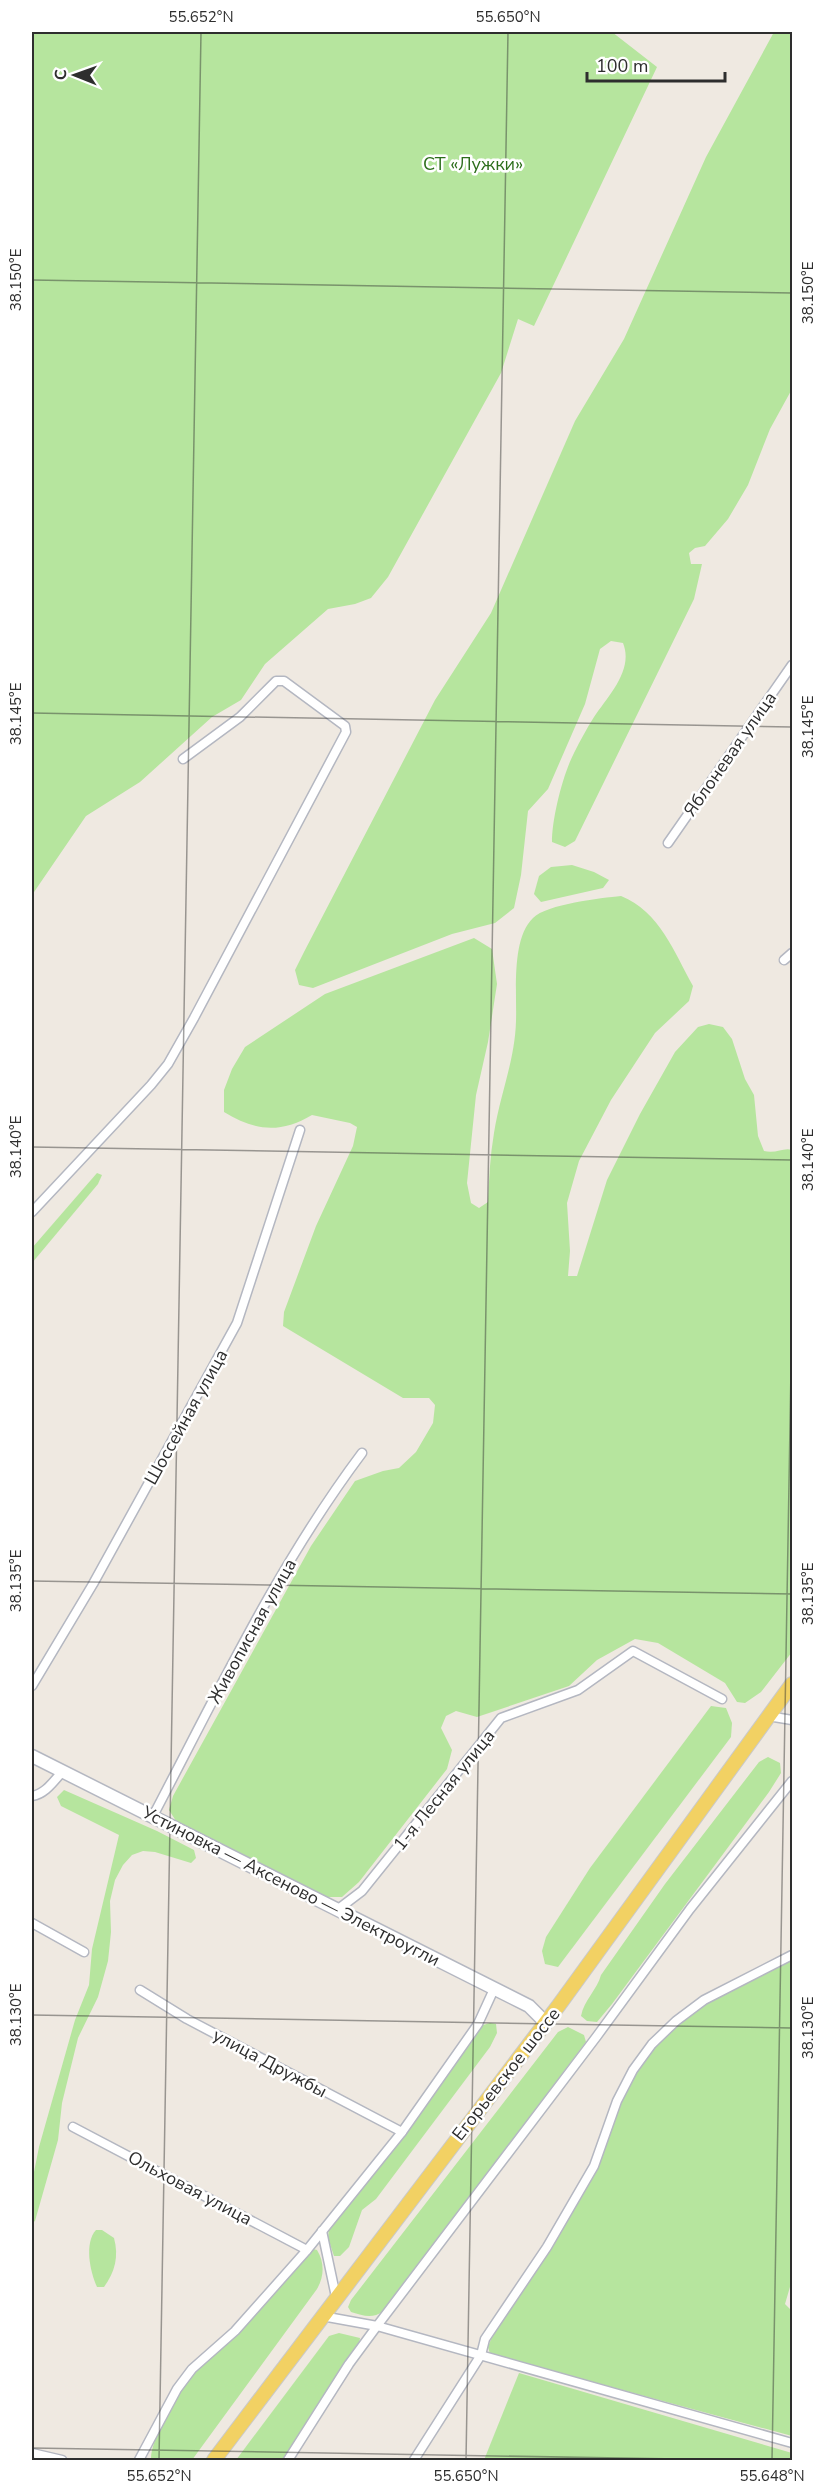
<svg xmlns="http://www.w3.org/2000/svg" width="824" height="2492" font-family="'Nunito Sans',sans-serif">
<rect width="100%" height="100%" fill="#efe9e1"/>
<g fill="#b6e59e">
<polygon points="32,32 612,32 657,67 534,326 518,319 501,373 388,577 371,598 355,604 328,609 265,664 241,700 212,717 140,782 86,816 32,895"/>
<path d="M774,32H792V389L770,429L748,485L728,519L705,546L695,548L689,553L691,564H702L694,599L575,841L565,847L552,842C552,818 563,774 574,753C580,741 587,728 594,717C608,696 634,670 623,643L611,641L600,649L585,704L548,789L528,811L521,875L514,908L495,923L452,934L313,988L299,985L295,970L304,952L435,700L491,613L575,421L624,339L706,157Z"/>
<polygon points="572,865 594,872 609,880 603,888 541,902 534,894 539,876 551,867"/>
<path d="M621,896C660,912 674,952 693,986L689,1001L655,1033L611,1100L579,1161L567,1203L570,1251L568,1276H577L607,1180L640,1114L675,1052L698,1027L709,1024L723,1027L732,1039L745,1079L754,1095L758,1136L764,1151C776,1154 784,1147 792,1150V1652L761,1692L745,1703L737,1702L725,1683L658,1643L635,1639L597,1660L569,1686L477,1717L456,1711L446,1716L441,1728L452,1750L447,1769L359,1882L342,1897H326L176,1821L169,1810L173,1796L311,1546L355,1481L383,1471L399,1468L416,1452L433,1423L435,1405L429,1398H403L283,1326L284,1312L316,1226L353,1146L357,1127L350,1123L312,1115C280,1134 255,1131 224,1112V1090L232,1069L245,1047L325,994L474,938L492,949L497,984L488,1042L476,1095L467,1183L471,1203L479,1208L488,1202C489,1179 490,1156 494,1133C500,1095 515,1060 516,1021C517,993 511,939 533,918C547,904 601,898 621,896Z"/>
<polygon points="97,1173 102,1175 98,1184 32,1263 32,1248"/>
<polygon points="711,1706 726,1708 732,1723 731,1737 558,1967 545,1964 542,1951 546,1937 590,1868"/>
<path d="M768,1757L780,1763L781,1773L769,1792L612,2004L597,2022L587,2021L581,2016C584,2000 597,1990 601,1975L665,1884L759,1762Z"/>
<polygon points="64,1790 157,1831 194,1850 196,1858 191,1863 155,1852 143,1851 132,1855 123,1865 115,1880 110,1901 111,1932 108,1961 98,1997 78,2038 62,2103 58,2140 35,2221 32,2223 32,2182 39,2147 75,2020 89,1985 92,1949 119,1835 61,1806 57,1797"/>
<polygon points="792,1960 792,2280 785,2304 792,2311 792,2436 490,2354 488,2347 494,2331 597,2167 619,2103 638,2067 656,2044 706,2002"/>
<polygon points="490,2023 496,2024 497,2033 490,2047 376,2199 362,2210 349,2247 340,2256 334,2256 328,2238 329,2228 410,2129 483,2025"/>
<path d="M568,2027L584,2035L586,2042L384,2311C372,2319 364,2316 351,2312L348,2307L351,2300L558,2032Z"/>
<path d="M96,2230H102L114,2238C119,2256 115,2272 104,2287H97C90,2272 84,2243 96,2230Z"/>
<path d="M313,2249L317,2250C325,2263 324,2277 317,2289L192,2460H151C150,2438 180,2389 195,2372C233,2330 274,2290 313,2249Z"/>
<polygon points="339,2333 360,2338 359,2345 282,2460 236,2460 329,2336"/>
<polygon points="519,2373 792,2453 792,2460 484,2460"/>
</g>
<g fill="none" stroke-linecap="round" stroke-linejoin="round">
<g stroke="#b4b7c1" stroke-width="11">
<g id="minor">
<polyline points="668,843 792,665"/>
<polyline points="784,960 792,953"/>
<polyline points="32,1212 151,1085 168,1064 194,1018 346,732 345,726 284,681 276,681 240,717 183,759"/>
<polyline points="32,1686 93,1584 237,1323 300,1130"/>
<polyline points="768,1716 792,1720"/>
<path d="M32,1796C45,1794 53,1782 62,1772"/>
<path d="M153,1816C218,1692 278,1565 362,1453"/>
<polyline points="337,1910 362,1891 501,1718 578,1690 633,1651 722,1699"/>
<polyline points="32,1923 84,1952"/>
<polyline points="140,1990 187,2019 402,2132"/>
<polyline points="73,2127 307,2250"/>
<polyline points="322,2231 336,2297"/>
<polyline points="322,2316 377,2326 792,2443"/>
<polyline points="32,2453 62,2460"/>
<polyline points="139,2460 177,2389 192,2369 235,2331 307,2250 402,2132 478,2024 494,1989"/>
<polyline points="288,2460 349,2364 377,2326 597,2036 690,1909 792,1781"/>
<polyline points="414,2460 481,2355 485,2339 547,2247 594,2166 617,2101 633,2070 652,2044 676,2021 704,2000 792,1955"/>
</g>
</g>
<g stroke="#b4b7c1" stroke-width="15">
<polyline id="secondary" points="32,1756 529,2006 545,2022"/>
</g>
<g stroke="#c9c9c9" stroke-width="16">
<polyline id="primary" points="214,2460 559,2005 792,1684"/>
</g>
<use href="#minor" stroke="#fff" stroke-width="8"/>
<use href="#secondary" stroke="#fff" stroke-width="12"/>
<use href="#primary" stroke="#f2d163" stroke-width="14"/>
</g>
<path fill="none" stroke="#2e2e2e" stroke-width="1.5" stroke-opacity="0.45" d="M32,280L792,293M32,713L792,727M32,1147L792,1160M32,1581L792,1594M32,2015L792,2028M32,2448L735,2460M159,2460L201,32M466,2460L508,32M772,2460L792,1311"/>
<g text-anchor="middle" dominant-baseline="central" stroke-width="5" stroke-linejoin="round" paint-order="stroke">
<g font-size="18" fill="#2c6e1b" stroke="#fff">
<text x="473" y="164">СТ «Лужки»</text>
</g>
<g font-size="18" fill="#2e2e2e" stroke="#fff">
<text transform="translate(730 754) rotate(-55)">Яблоневая улица</text>
<text transform="translate(186 1417) rotate(-61)">Шоссейная улица</text>
<text transform="translate(252 1631) rotate(-61)">Живописная улица</text>
<text transform="translate(444 1790) rotate(-51)">1-я Лесная улица</text>
<text transform="translate(291 1886) rotate(27)">Устиновка — Аксеново — Электроугли</text>
<text transform="translate(270 2063) rotate(28)">улица Дружбы</text>
<text transform="translate(506 2074) rotate(-52)">Егорьевское шоссе</text>
<text transform="translate(190 2188) rotate(28)">Ольховая улица</text>
</g>
</g>
<rect width="824" height="2492" fill="none" stroke="#ffffff" stroke-width="66"/>
<g transform="translate(75 75) rotate(271)" stroke="#ffffff" stroke-width="4.5" paint-order="stroke">
<path d="M0-4.5L10 22L0 15L-10 22Z" fill="#2e2e2e"/>
<text y="-9" font-size="16" font-weight="bold" text-anchor="middle" fill="#2e2e2e">С</text>
</g>
<path d="M587 72v9h138v-9" fill="none" stroke="#2e2e2e" stroke-width="3"/>
<text x="596" y="72" font-size="18" fill="#2e2e2e" stroke="#ffffff" stroke-width="4.5" paint-order="stroke">100 m</text>
<rect x="33" y="33" width="758" height="2426" fill="none" stroke="#2e2e2e" stroke-width="2"/>
<g font-size="15" text-anchor="middle" fill="#2e2e2e">
<text x="201" y="22">55.652°N</text>
<text x="508" y="22">55.650°N</text>
<text transform="translate(16 280) rotate(-90)" y="5">38.150°E</text>
<text transform="translate(808 293) rotate(-90)" y="5">38.150°E</text>
<text transform="translate(16 714) rotate(-90)" y="5">38.145°E</text>
<text transform="translate(808 727) rotate(-90)" y="5">38.145°E</text>
<text transform="translate(16 1147) rotate(-90)" y="5">38.140°E</text>
<text transform="translate(808 1160) rotate(-90)" y="5">38.140°E</text>
<text transform="translate(16 1581) rotate(-90)" y="5">38.135°E</text>
<text transform="translate(808 1594) rotate(-90)" y="5">38.135°E</text>
<text transform="translate(16 2015) rotate(-90)" y="5">38.130°E</text>
<text transform="translate(808 2028) rotate(-90)" y="5">38.130°E</text>
<text x="159" y="2481">55.652°N</text>
<text x="466" y="2481">55.650°N</text>
<text x="772" y="2481">55.648°N</text>
</g>
</svg>
